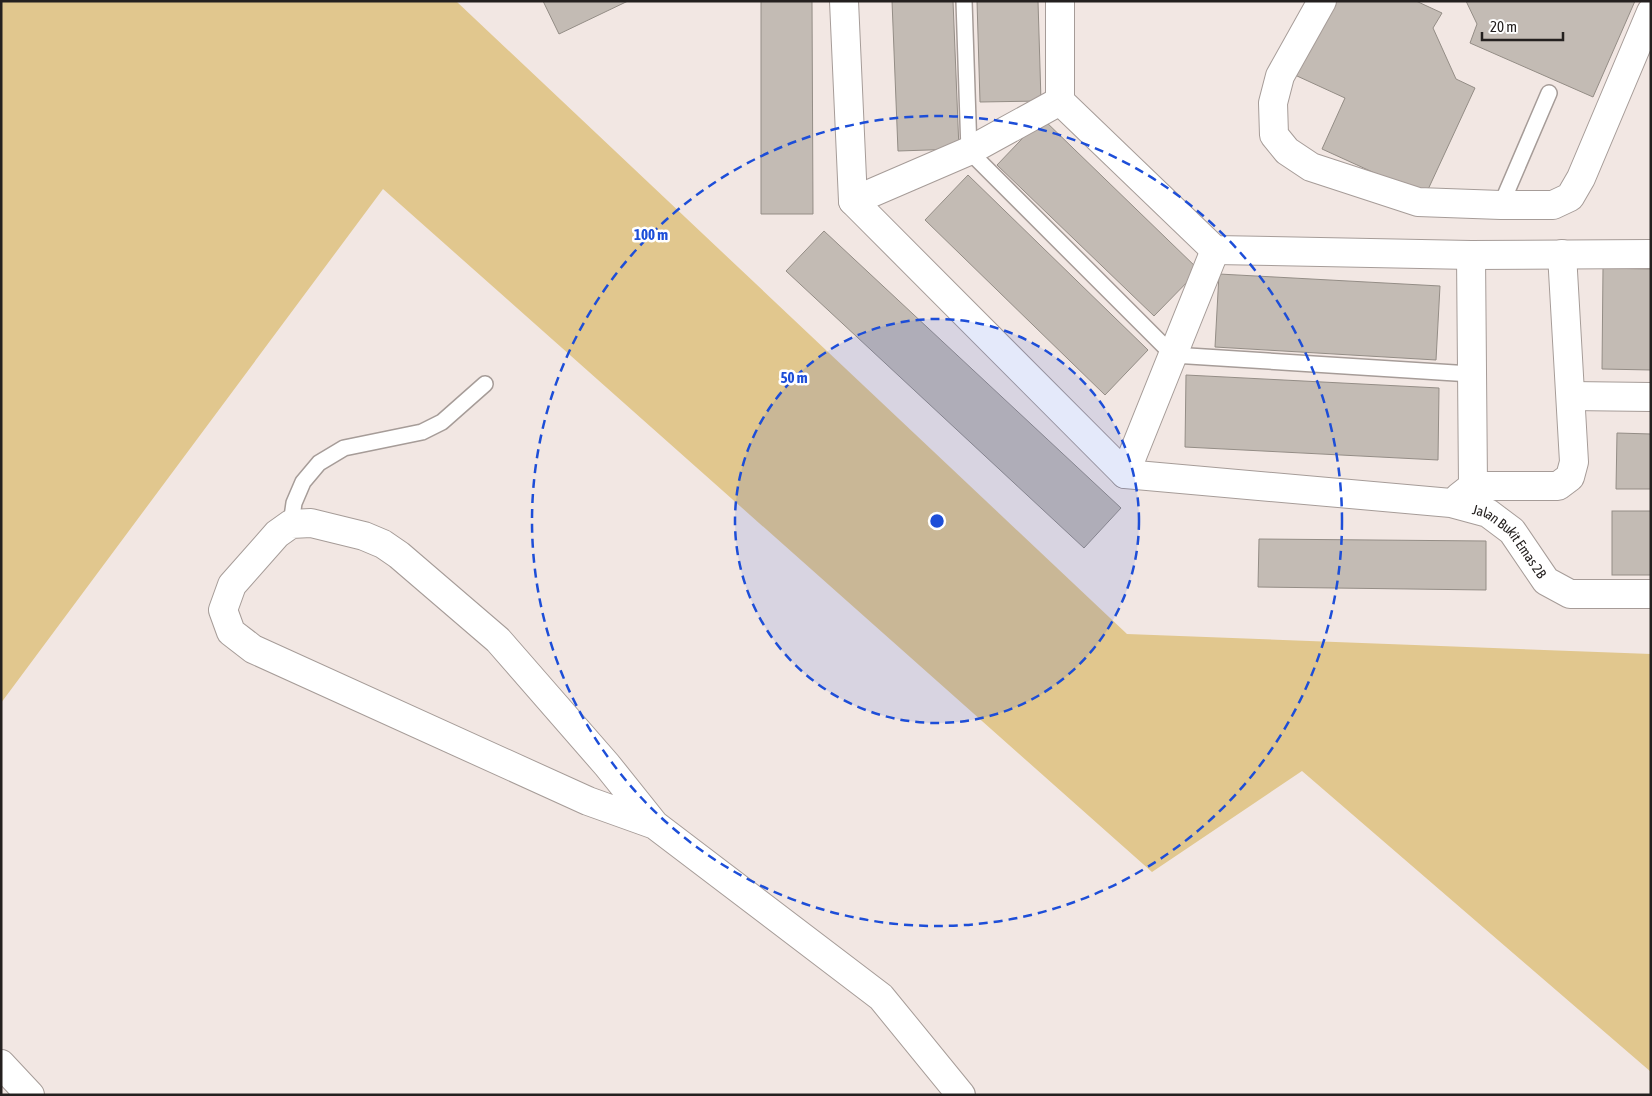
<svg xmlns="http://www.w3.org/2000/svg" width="1652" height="1096" font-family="'Asap Condensed',sans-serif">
<rect width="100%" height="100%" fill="#f2e7e3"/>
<polygon fill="#e1c78e" points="1,1 456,1 1127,634 1651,654 1651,1072 1302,771 1152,872 383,189 1,703"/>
<g fill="#c3bbb4" stroke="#948d86">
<polygon points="543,1 628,1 559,34"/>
<polygon points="761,1 812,1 813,214 761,214"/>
<polygon points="892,1 953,1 959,149 898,151"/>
<polygon points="977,1 1038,1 1041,101 980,102"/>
<polygon points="1315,1 1416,1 1442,13 1433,28 1456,79 1475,88 1425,196 1322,149 1345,98 1284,70"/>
<polygon points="1466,1 1635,1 1593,97 1470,43 1477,24"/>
<polygon points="1042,118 1199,270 1154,316 997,165"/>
<polygon points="968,175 1148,350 1105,395 925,220"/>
<polygon points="824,231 1121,508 1084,548 786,271"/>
<polygon points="1603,268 1651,269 1651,370 1602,369"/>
<polygon points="1219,274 1440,286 1436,360 1215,347"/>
<polygon points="1186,375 1439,388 1438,460 1185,447"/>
<polygon points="1617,433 1651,434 1651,489 1616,489"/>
<rect x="1612" y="511" width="39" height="64"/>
<polygon points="1259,539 1486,541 1486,590 1258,587"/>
</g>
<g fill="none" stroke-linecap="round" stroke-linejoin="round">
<g stroke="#a69c98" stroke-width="18">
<g id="lane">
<polyline points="964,1 969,151 1173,355 1471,374"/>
<polyline points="1501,205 1549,93"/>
<polyline points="291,524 294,503 303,482 319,463 344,448 422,432 442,422 485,384"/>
</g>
</g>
<g stroke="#a69c98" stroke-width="30">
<g id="street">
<path id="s1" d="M844,1L853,201L1125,474L1451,503L1488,513L1512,531L1546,581L1570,594H1651"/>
<polyline points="1060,1 1060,101 1215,250 1471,255 1651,254"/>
<polyline points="1322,1 1280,76 1273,103 1274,135 1287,151 1311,167 1418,202 1501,205 1553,205 1570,197 1581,178 1651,12"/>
<polyline points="853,201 969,151 1060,101"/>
<polyline points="1571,396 1651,397"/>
<polyline points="1125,474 1215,250"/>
<polyline points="1473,486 1558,486 1570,477 1574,462 1562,254"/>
<polyline points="1459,497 1473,486 1471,255"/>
<polyline points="655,825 588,801 253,649 231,632 223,610 232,585 277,534 291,524 311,523 364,536 383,544 399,555 498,640 607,765 655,825 881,997 961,1095"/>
<polyline points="1,1064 30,1095"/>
</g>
</g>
<use href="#lane" stroke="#fff" stroke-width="15"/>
<use href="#street" stroke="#fff" stroke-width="28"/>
</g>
<circle cx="937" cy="521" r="202" fill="#1d4ed8" fill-opacity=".12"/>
<g fill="none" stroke="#1d4ed8" stroke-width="2.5" stroke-dasharray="9 6">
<circle cx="937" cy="521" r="202"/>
<circle cx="937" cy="521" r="405"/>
</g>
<g text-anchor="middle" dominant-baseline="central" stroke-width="5" stroke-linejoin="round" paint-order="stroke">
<g font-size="14" fill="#24201f" stroke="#fff">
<text stroke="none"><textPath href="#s1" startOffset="986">Jalan Bukit Emas 2B</textPath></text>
</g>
</g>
<circle cx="937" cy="521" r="8" fill="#1d4ed8" stroke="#fff" stroke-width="2.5"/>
<g font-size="15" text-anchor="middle" font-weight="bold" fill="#1d4ed8" stroke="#fff" stroke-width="5" stroke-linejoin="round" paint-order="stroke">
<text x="651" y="240">100 m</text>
<text x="794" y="383">50 m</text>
</g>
<rect width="1652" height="1096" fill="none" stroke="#24201f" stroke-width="5"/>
<path d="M1482 32v8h81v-8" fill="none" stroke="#24201f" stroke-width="2.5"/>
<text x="1490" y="32" font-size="15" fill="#24201f" stroke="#ffffff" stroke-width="4" paint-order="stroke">20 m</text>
</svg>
